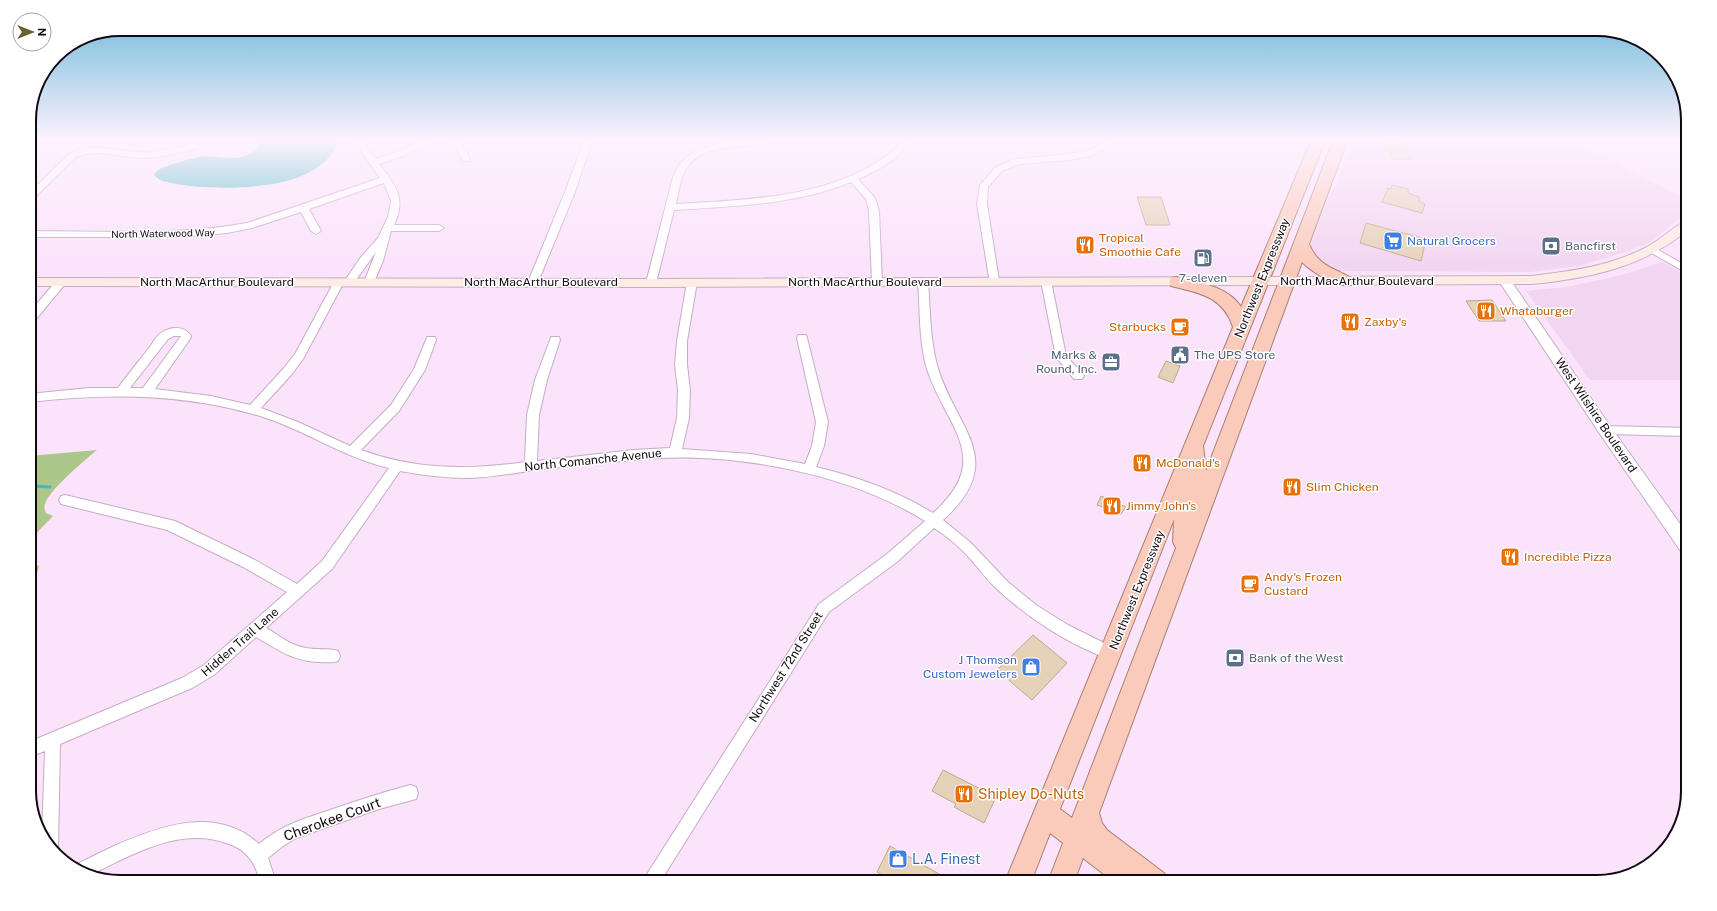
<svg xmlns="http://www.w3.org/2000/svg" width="1717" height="911" font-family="'Public Sans',sans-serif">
<rect width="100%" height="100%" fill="#fbe3fb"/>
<g fill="#f2d5f1">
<polygon points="1352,141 1574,141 1688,200 1688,210 1685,214 1649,243 1626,252 1578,266 1531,272 1338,271 1328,268 1309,250 1327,199 1338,181"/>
<polygon points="1662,262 1688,277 1688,380 1590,380 1526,291 1567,287 1622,275"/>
</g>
<g fill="#adc78b">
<path d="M97,450C85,460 49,490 45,504C44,507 44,509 46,513L53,516L29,541V456Z"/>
<polygon points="29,563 39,566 29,603"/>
</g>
<path fill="#48b6c4" d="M255,141H340C336,145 336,148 334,151C327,161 319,167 308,173C276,190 212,190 176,184C168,182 160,182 154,175C154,175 157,171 158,170C164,166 197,156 206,156C225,157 240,163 257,149L258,146Z"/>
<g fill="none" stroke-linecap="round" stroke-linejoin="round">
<polyline stroke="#48b6c4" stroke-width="3" points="29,486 50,487"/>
</g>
<g fill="#e6d2b8" stroke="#bba88f">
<polygon points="1382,141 1400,141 1412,159 1393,159"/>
<polygon points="1392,185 1408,189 1408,193 1419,197 1419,201 1425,204 1422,213 1382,202 1388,188 1391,189"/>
<polygon points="1137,197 1161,197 1170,225 1146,225"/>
<polygon points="1366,223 1426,239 1421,261 1360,243"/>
<polygon points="1492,300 1506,321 1479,321 1466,301"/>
<polygon points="1166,361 1180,366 1173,383 1158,377"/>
<polygon points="1101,496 1126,507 1121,514 1097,505"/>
<polygon points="1033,635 1067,663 1032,700 997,670"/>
<polygon points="943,770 996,797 984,823 954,807 956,804 932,791"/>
<polygon points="890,846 953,882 895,882 877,872"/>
</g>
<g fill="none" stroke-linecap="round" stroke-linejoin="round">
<g stroke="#c5adc4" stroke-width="2">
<g id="minor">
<path d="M354,141H362L375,159L403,150L419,141H430L409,154L379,164C395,184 407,199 394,225H439L444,228L439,231H391L383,261L373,284H365L364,282L376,252L353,284L349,285L344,282L303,359L292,374L261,408L298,422L350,446L391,405L414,369L426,340L427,337H435L436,340L425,370L399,411L361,450C415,470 468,470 525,462L527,415L535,380L550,340L551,337H559L560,340L547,380L539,415L537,461L633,450L670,448L677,418L678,390L675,365L677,341L687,282L692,279L697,282L687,341V365L690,390L689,418L682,449L751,454L805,464L812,446L816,422L797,338L798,335H806L807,338L828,422L824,446L816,467C858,477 897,491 933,513C996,457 944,426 926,366C919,339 920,309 918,281L923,278L927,279L928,281C930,309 930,338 937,365C955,429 1010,459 943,520L970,542L1008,582L1036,605L1068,625L1116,649L1118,654L1116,659L1111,660C1070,645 1029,619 997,589C988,581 981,571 973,562C962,549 948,537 934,528L897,562L829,612L660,882H642L819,604L887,554L925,521C845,471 725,450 633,460C600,463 568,466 536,470C513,473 490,478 467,478C445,478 422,475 400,471L332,569L266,628C279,635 291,646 306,648C317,650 328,648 338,651L340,656L338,661C332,663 326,662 319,662C293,661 278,650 256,637L214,675L192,688L60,744L58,847L56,852L44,841L42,836L45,751L29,757V742L182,678L204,665L287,592L243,567L167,530L65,505L61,504L59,500L61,496L65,495L175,521L253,559L297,584L322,561L389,468C345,458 308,432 266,418C189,393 109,393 29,402V394L89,388H118C128,374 139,361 149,348C153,343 156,336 161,333C171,326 185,326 191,336L190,339L155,389L211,396L250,405L284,368L295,354L335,280L339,279L344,282L361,257L378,238L388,217L391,201L384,183L309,209L321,231L316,234L311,231L301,212L252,228L227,233L182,237H29V231C102,231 176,236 247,223L380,178ZM174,336H181L143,388H130L168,339Z"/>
<polygon points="449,141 458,141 463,146 470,159 469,161 463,161 456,149"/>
<polygon points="584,141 592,141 575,192 538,282 537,284 529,284 528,282 565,192"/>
<path d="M741,141H770L766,144C743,147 703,145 688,166C680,176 679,192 676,204C742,200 815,199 874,164C884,158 895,151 902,141H910C899,159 877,171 858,179L875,198L879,211L882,282L881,284H873L872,282L869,211L866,199L851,182C796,205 733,206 674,210L656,283L651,286L647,285L646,283L673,177C685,147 712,144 741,141Z"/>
<polygon points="1106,141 1117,141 1093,155 1070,160 1020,164 1002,171 988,187 987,204 999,281 994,284 990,283 977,204 980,185 996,167 1015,159 1070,154 1090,150"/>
<path d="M195,143L199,146L198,148C180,153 161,157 143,158C119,158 97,147 75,158L32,200L29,201V193L69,154C95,141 115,152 143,152C161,152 178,148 195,143Z"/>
<polygon points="1653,247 1688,267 1688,274 1650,252 1648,250"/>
<polygon points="1046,278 1051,281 1066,356 1082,373 1084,376 1082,379 1074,379 1056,357 1041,281"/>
<polygon points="61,279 65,280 66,282 65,284 33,323 29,323 29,313 57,280"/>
<polygon points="1605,426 1688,428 1688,436 1605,434 1601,433 1599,430 1601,427"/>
<path d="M410,785L416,787L418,793L416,799L379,809L296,838L283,846L268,858L276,882H260C256,864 247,850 229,844C181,825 132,855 90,875L79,873L73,867C85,859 101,853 114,846C160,826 216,805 259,844C283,824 304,819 333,809C359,800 384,792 410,785Z"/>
</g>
</g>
<g stroke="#c5adc4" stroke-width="2">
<polygon id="tertiary" points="1505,277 1509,278 1610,426 1688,535 1688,555 1682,553 1600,434 1501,284 1499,281 1501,278"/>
</g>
<g stroke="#c5adc4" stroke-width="2">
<path id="secondary" d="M1688,220V230C1641,268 1590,278 1532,284L651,287L29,286V278L651,279L1532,276C1572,271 1611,266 1647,247C1659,241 1678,223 1688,220Z"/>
</g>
<g stroke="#a77f74" stroke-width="2">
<path id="trunk" d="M1311,141H1325L1203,446L1206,471L1333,141H1347L1309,244C1315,259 1325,266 1340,272C1345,275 1350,276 1353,281L1351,285C1337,288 1312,272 1302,262L1099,813L1102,823L1107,830L1164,873L1168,882H1114L1083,858L1074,882H1048L1063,843L1050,833L1031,882H1005L1233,327C1223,296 1199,293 1171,286L1169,282L1171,278L1177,277C1199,283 1228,286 1241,307ZM1174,519L1173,542L1176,548L1072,818L1060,809Z"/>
</g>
<use href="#minor" fill="#fff" fill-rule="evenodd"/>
<use href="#tertiary" fill="#fff" fill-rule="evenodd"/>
<use href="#secondary" fill="#fdece5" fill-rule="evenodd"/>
<use href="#trunk" fill="#facbba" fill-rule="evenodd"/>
</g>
<linearGradient id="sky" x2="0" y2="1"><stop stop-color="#68b5da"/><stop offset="0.52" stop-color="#fdf2fd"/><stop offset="1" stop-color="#fdf2fd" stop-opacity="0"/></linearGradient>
<rect width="1717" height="269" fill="url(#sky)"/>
<defs>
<g id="supermarket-square" transform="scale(1)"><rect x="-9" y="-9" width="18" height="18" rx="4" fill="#3f7fe0" stroke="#fff"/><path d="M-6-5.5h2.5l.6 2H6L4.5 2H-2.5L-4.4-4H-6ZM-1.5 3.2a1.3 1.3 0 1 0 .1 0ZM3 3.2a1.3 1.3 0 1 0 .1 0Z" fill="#fff"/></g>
<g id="restaurant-square" transform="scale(1)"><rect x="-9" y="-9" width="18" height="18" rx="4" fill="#e8710a" stroke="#fff"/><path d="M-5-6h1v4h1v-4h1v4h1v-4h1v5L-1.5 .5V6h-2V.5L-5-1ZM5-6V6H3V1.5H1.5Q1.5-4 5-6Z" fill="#fff"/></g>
<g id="bank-square" transform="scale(1)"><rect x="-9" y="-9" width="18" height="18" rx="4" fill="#5c6f8a" stroke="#fff"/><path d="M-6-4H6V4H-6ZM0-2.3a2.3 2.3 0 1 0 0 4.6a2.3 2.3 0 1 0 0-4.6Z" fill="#fff"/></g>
<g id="fuel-square" transform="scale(1)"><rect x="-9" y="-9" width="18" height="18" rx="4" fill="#5c6f8a" stroke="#fff"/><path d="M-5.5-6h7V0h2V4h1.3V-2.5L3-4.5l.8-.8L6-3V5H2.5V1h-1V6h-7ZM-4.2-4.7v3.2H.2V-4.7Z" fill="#fff"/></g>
<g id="cafe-square" transform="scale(1)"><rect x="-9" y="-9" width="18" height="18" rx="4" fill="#e8710a" stroke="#fff"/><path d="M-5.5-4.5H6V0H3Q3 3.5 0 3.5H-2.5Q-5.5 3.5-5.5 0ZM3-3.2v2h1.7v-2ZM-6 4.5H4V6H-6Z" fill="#fff"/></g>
<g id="civic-square" transform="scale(1)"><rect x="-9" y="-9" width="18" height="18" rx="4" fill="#5c6f8a" stroke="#fff"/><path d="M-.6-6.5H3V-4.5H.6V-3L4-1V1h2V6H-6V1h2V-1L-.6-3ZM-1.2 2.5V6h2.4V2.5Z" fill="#fff"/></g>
<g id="office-square" transform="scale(1)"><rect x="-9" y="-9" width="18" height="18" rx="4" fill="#5c6f8a" stroke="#fff"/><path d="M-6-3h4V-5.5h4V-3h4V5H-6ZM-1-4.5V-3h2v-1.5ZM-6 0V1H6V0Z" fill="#fff"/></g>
<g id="shop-square" transform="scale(1)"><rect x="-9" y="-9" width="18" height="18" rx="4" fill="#3f7fe0" stroke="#fff"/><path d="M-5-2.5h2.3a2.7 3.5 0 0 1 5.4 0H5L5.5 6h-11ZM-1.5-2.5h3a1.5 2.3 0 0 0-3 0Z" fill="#fff"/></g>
</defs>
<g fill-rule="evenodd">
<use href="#supermarket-square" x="1393" y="241"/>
<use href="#restaurant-square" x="1085" y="245"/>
<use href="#bank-square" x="1551" y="246"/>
<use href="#fuel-square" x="1203" y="258"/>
<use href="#restaurant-square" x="1486" y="311"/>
<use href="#restaurant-square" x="1350" y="322"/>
<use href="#cafe-square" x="1180" y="327"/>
<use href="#civic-square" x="1180" y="355"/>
<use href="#office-square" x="1111" y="362"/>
<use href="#restaurant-square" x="1142" y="463"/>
<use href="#restaurant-square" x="1292" y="487"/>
<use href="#restaurant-square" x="1112" y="506"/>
<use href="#restaurant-square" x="1510" y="557"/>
<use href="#cafe-square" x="1250" y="584"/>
<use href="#bank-square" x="1235" y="658"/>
<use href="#shop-square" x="1031" y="667"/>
<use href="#restaurant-square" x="964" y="794"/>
<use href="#shop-square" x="898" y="859"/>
</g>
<g text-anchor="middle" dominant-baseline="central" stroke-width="3" stroke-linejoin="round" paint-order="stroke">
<g font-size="10" fill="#110911" stroke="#fff">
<text transform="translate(163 233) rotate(-1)">North Waterwood Way</text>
</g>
<g font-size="12" fill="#c56008" stroke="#fff" text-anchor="start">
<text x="1099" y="238">Tropical<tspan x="1099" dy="14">Smoothie Cafe</tspan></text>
<text x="1500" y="311">Whataburger</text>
<text x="1364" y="322">Zaxby's</text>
<text x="1166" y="327" text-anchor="end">Starbucks</text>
<text x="1156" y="463">McDonald's</text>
<text x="1306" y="487">Slim Chicken</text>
<text x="1126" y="506">Jimmy John's</text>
<text x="1524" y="557">Incredible Pizza</text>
<text x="1264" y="577">Andy's Frozen<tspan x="1264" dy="14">Custard</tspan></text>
</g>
<g font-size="12" fill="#366cbe" stroke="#fff" text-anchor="start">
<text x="1407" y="241">Natural Grocers</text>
<text x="1017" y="660" text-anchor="end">J Thomson<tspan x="1017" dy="14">Custom Jewelers</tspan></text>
</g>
<g font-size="12" fill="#4e5e75" stroke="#fff" text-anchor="start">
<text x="1565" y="246">Bancfirst</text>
<text x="1203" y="278" text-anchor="middle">7-eleven</text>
<text x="1097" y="355" text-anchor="end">Marks &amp;<tspan x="1097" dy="14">Round, Inc.</tspan></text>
<text x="1194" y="355">The UPS Store</text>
<text x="1249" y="658">Bank of the West</text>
</g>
<g font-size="12" fill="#110911" stroke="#fff">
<text transform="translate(1262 278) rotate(-68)">Northwest Expressway</text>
<text x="1357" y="281">North MacArthur Boulevard</text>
<text x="217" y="282">North MacArthur Boulevard</text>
<text x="541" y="282">North MacArthur Boulevard</text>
<text x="865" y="282">North MacArthur Boulevard</text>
<text transform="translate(1596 415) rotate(56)">West Wilshire Boulevard</text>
<text transform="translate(593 460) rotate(-6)">North Comanche Avenue</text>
<text transform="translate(1137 590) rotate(-68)">Northwest Expressway</text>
<text transform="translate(240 642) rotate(-41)">Hidden Trail Lane</text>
<text transform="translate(786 667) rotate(-58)">Northwest 72nd Street</text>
</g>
<g font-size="14" fill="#c56008" stroke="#fff" text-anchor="start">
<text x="978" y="794">Shipley Do-Nuts</text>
</g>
<g font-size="14" fill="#110911" stroke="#fff">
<text transform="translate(332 819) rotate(-20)">Cherokee Court</text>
</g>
<g font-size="14" fill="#366cbe" stroke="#fff" text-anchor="start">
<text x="912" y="859">L.A. Finest</text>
</g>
</g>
<path d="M0 0H1717V911H0ZM120 36H1597A84 84 0 0 1 1681 120V791A84 84 0 0 1 1597 875H120A84 84 0 0 1 36 791V120A84 84 0 0 1 120 36Z" fill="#fff" fill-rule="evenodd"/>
<path fill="none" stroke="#110911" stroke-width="2" d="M120 36H1597A84 84 0 0 1 1681 120V791A84 84 0 0 1 1597 875H120A84 84 0 0 1 36 791V120A84 84 0 0 1 120 36Z"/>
<g transform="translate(32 32) rotate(90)"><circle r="19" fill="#ffffff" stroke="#a09da0"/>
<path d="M0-3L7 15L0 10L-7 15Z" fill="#66612d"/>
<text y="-6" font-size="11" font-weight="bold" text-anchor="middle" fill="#110911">N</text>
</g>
</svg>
